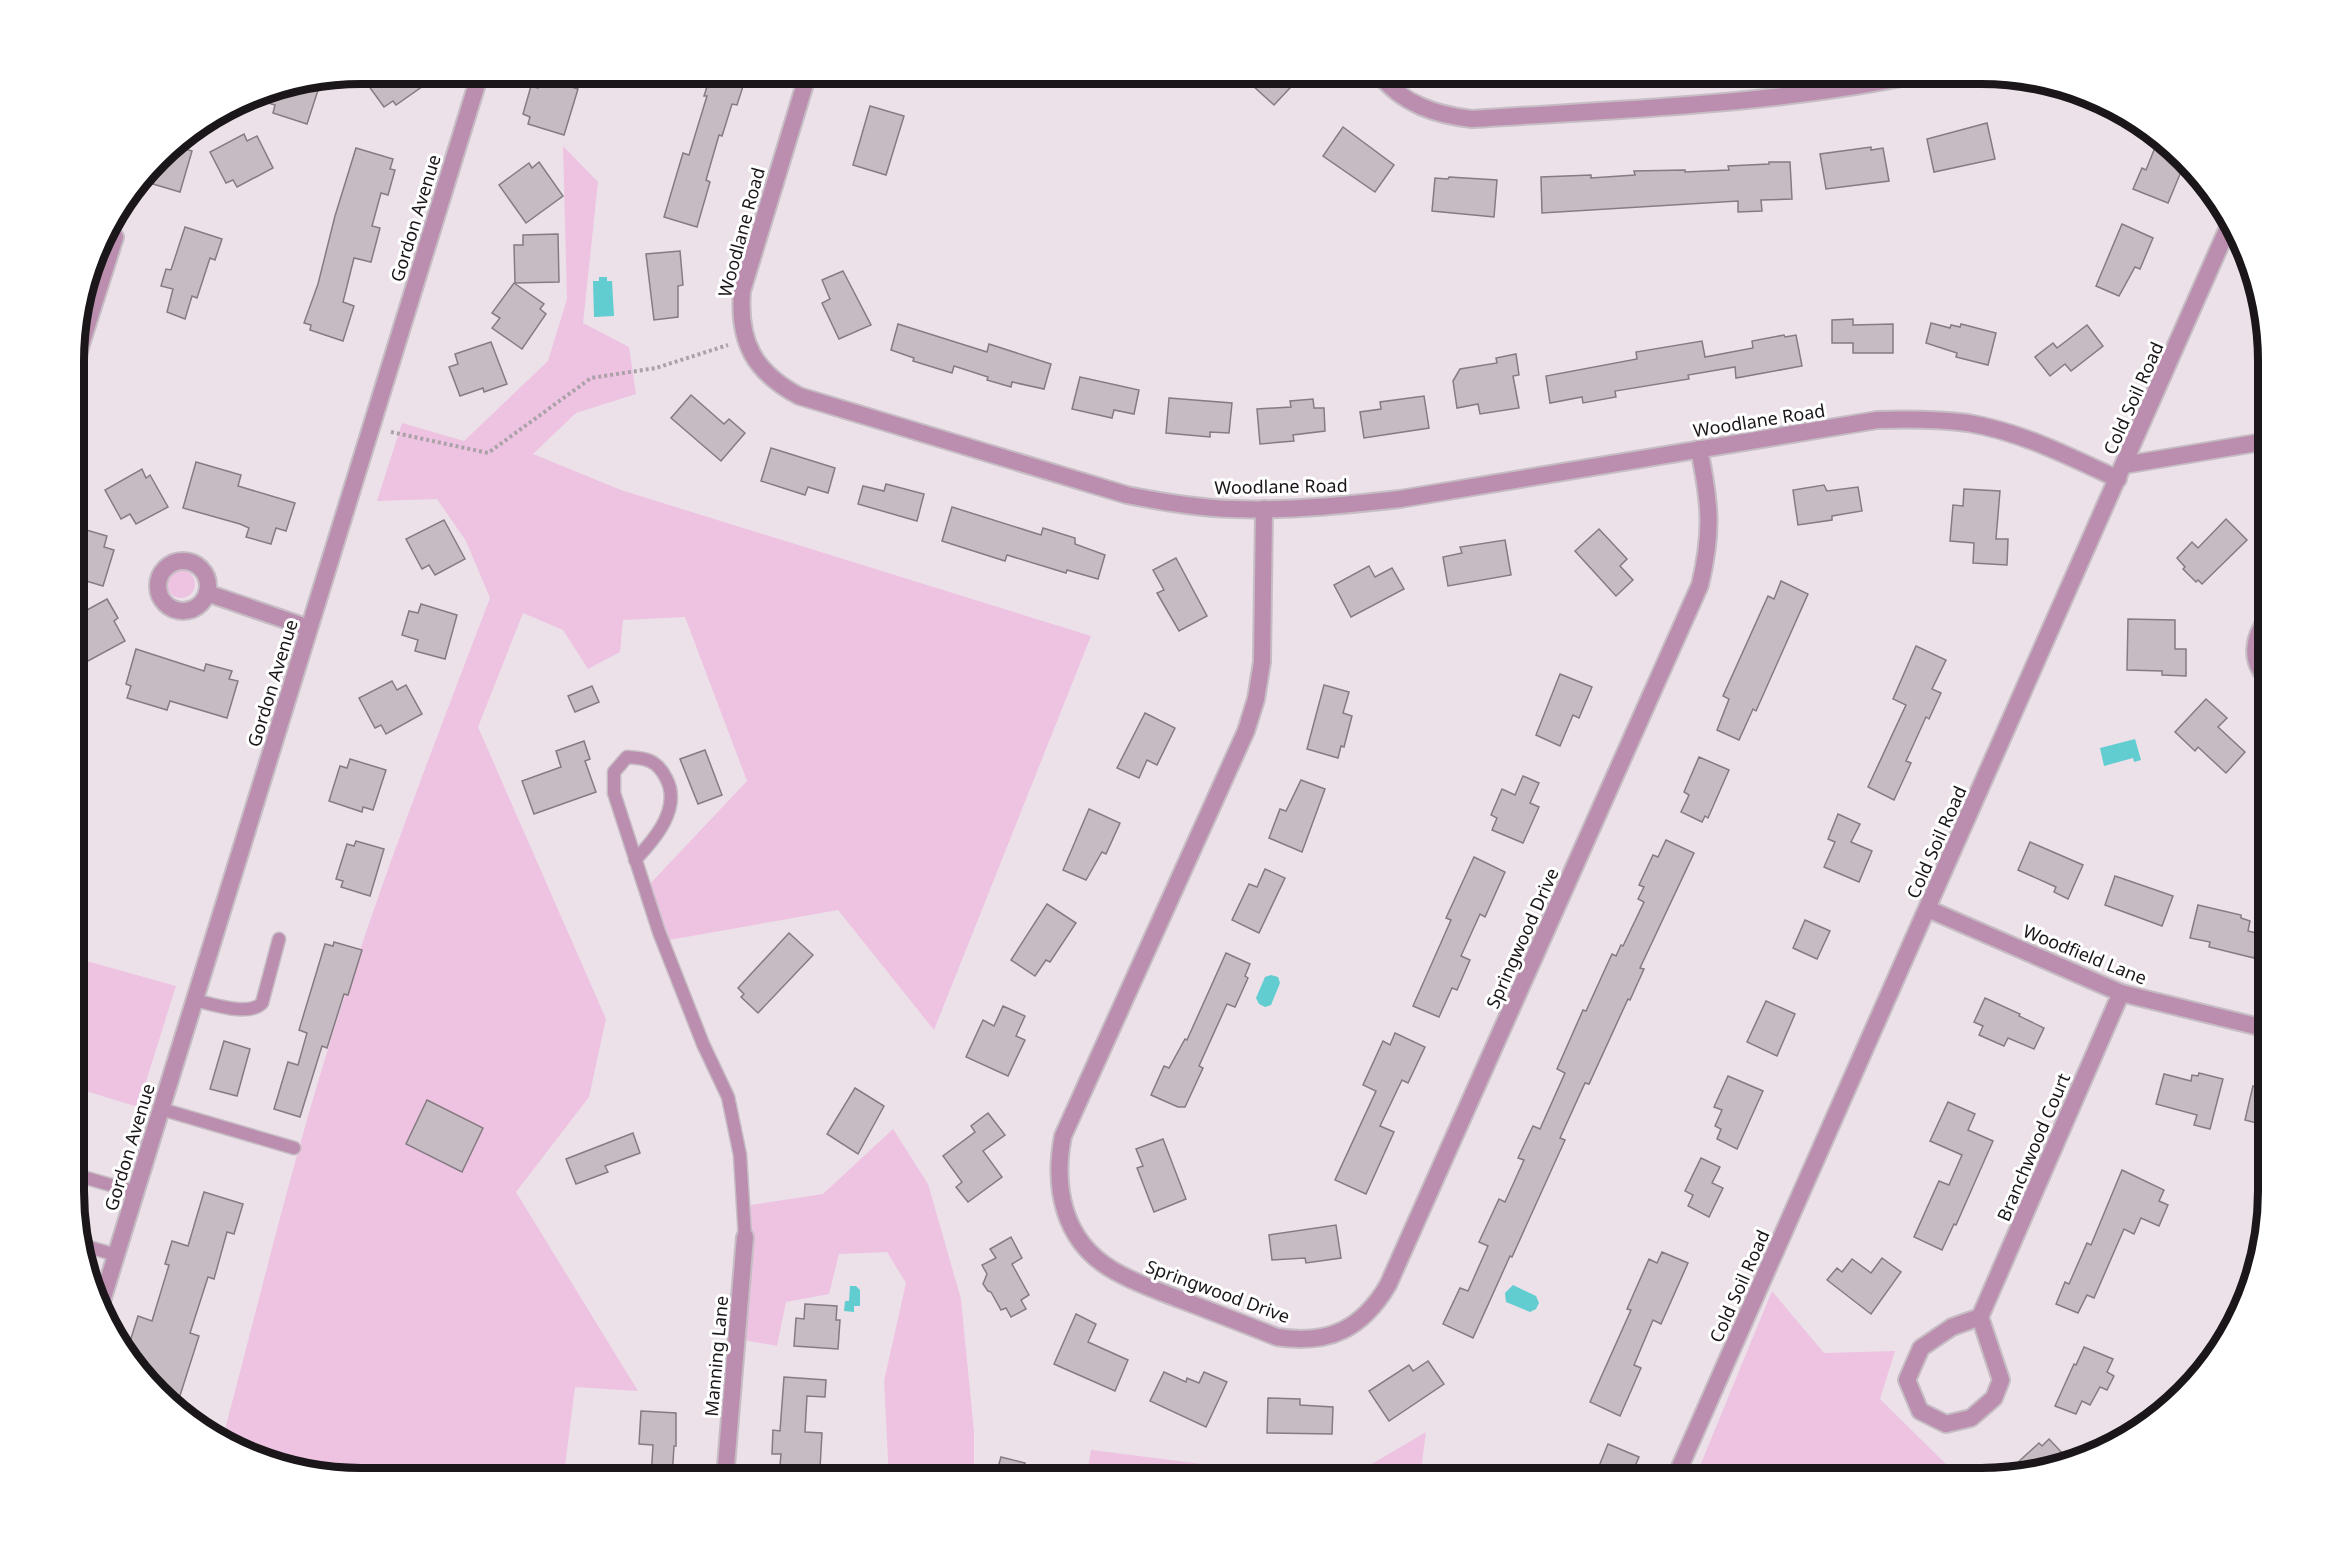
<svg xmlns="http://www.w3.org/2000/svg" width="2342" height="1552" font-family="'Noto Sans',sans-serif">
<rect width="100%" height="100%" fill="#ece1e9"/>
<g fill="#edc3e1">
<path d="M563,146L598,182L583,323L629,347L636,394L576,413L533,454L621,490L1091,636L934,1030L838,910L669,940L647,887L747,781L685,617L623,620L620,652L588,669L563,630L523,613L478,727L606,1019L589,1097L516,1192L638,1391L575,1387L565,1466L524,1478H360L269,1463L222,1441C263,1286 300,1129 351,977C393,849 442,724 490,598L466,541L437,499L377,501L402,423L464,441L548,361L567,299Z"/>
<circle cx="181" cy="584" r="14"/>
<polygon points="76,958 176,986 138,1107 76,1088"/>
<polygon points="893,1129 928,1184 961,1299 974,1432 974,1478 889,1478 884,1381 906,1283 887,1252 839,1254 829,1294 786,1302 777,1346 743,1340 751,1205 823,1194"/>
<polygon points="1772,1291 1824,1353 1895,1351 1880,1399 1949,1467 1931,1478 1830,1478 1822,1476 1820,1478 1695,1478"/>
<polygon points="1426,1432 1420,1478 1348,1478"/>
<polygon points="1091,1450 1313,1478 1086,1478"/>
</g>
<g fill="#61cdd0">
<polygon points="599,277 607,277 607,281 612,281 614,316 594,317 593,281 599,281"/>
<polygon points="2135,739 2141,760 2134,762 2133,758 2104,766 2100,748"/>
<polygon points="1271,975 1278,977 1280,983 1271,1005 1265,1007 1259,1004 1256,998 1265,977"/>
<polygon points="1513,1285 1536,1296 1539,1303 1536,1309 1530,1312 1506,1302 1505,1293"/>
<polygon points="850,1286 856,1286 860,1290 860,1306 854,1306 854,1312 844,1311 845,1301 849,1301"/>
</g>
<g fill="#c6bbc3" stroke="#857b82" stroke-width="1.5">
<polygon points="360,74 414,74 423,86 396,105 393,101 384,107"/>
<polygon points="711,74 747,74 737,105 732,104 722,136 719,135 706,180 710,182 697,227 664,217 683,153 689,155 707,96 704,96"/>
<polygon points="1240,74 1303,74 1274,105"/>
<polygon points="541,78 578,89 564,135 528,124 530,117 523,114 531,86 538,88"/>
<polygon points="321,81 307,124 273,113 275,105 268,103 272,91"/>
<polygon points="870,106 904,116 886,175 853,165"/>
<polygon points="1987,123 1995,159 1934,172 1927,139"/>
<polygon points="1343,127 1394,165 1375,192 1323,156"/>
<polygon points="244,134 247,141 257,136 273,168 237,187 233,180 226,183 210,152"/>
<polygon points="2158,140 2183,167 2168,203 2133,189 2142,168 2146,170"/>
<polygon points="171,145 192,151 180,192 143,181"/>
<polygon points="1871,147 1871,150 1883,148 1889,181 1826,189 1820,154"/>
<polygon points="356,148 393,159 390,169 395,170 388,195 381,193 372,226 380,228 371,262 354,258 343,302 354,306 343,341 310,330 311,325 304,323 318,284 335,216"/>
<polygon points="539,162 563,196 526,223 499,185 529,163 532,168"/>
<polygon points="1769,162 1790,162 1792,199 1761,200 1762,211 1738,212 1738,201 1542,213 1541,177 1591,175 1591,178 1635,175 1634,171 1685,170 1685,172 1729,170 1728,166 1769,164"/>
<polygon points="1449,177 1497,180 1494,217 1432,211 1435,178 1448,179"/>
<polygon points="2122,224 2153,238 2140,269 2135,267 2119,296 2096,286"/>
<polygon points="185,227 222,239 215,260 210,258 197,298 192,296 185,319 167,312 173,289 161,286 166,269 171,270"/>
<polygon points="558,234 559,282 515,283 514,245 523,245 523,235"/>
<polygon points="680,251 683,285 678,286 678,317 654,320 646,254"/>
<polygon points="843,271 871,325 839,339 822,303 830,299 822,280"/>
<polygon points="514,283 544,304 540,309 546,314 522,349 492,328 500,318 492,313"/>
<polygon points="1853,319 1853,325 1893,324 1893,353 1853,353 1853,343 1832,343 1832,320"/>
<polygon points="1931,323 1950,328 1951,325 1960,327 1961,324 1996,333 1988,365 1956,357 1957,353 1926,343"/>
<polygon points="898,324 987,352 989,344 1051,364 1044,389 1012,382 1011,387 987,380 988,377 954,366 952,373 913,361 914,358 891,350"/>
<polygon points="2087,325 2103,346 2071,371 2065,364 2050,376 2035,357 2053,343 2057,348"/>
<polygon points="1784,335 1785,337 1796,335 1802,366 1736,378 1735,367 1688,375 1689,379 1615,391 1616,397 1583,403 1582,397 1550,403 1546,376 1637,359 1636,352 1702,341 1705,357 1753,348 1752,341"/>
<polygon points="491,342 507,384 484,392 483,388 460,396 449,367 458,364 455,354"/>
<polygon points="1516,354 1519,375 1513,376 1519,408 1480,414 1478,404 1457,408 1453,381 1460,369 1497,363 1496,358"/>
<polygon points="1080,377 1139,390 1134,414 1114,410 1112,418 1072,409"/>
<polygon points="691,395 724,424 729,419 745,433 721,461 671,418"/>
<polygon points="1424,396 1429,428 1364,438 1360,412 1381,409 1380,402"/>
<polygon points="1169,398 1232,403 1229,433 1210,432 1210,437 1166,433"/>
<polygon points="1313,399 1314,408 1324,408 1325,431 1293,435 1294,441 1260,444 1257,409 1291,407 1290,401"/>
<polygon points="771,448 835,468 828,493 808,487 805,495 761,481"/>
<polygon points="196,462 241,475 238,486 295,503 286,531 276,528 271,544 246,537 249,528 240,524 183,508"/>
<polygon points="142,469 146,478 150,475 168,507 136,524 130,514 121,519 105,490"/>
<polygon points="886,484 924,494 917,521 858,504 863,486 884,491"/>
<polygon points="1824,485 1827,491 1858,487 1862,511 1832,516 1832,520 1798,525 1793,490"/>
<polygon points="1964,489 2000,491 1996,539 2008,539 2007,565 1973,563 1974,543 1950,541 1953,505 1963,506"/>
<polygon points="952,507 1041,535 1043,528 1075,538 1075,544 1105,555 1098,579 1067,570 1066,573 1007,555 1005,561 942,541"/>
<polygon points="2226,519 2247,540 2202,584 2198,580 2196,582 2183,569 2185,567 2177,558 2192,542 2198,548"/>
<polygon points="444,520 465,559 435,575 429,565 422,569 406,539"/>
<polygon points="76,527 107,536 104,547 114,550 103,586 76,578"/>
<polygon points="1599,529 1627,559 1620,566 1633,580 1616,596 1575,551"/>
<polygon points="1505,540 1511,575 1448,586 1443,557 1462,553 1460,547"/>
<polygon points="1176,558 1207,616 1179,631 1157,593 1164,590 1153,570"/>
<polygon points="1369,566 1375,577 1392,568 1404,589 1351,617 1334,585"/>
<polygon points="1781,581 1808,594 1756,711 1753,709 1739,740 1717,730 1729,699 1723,696 1768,596 1774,599"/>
<polygon points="107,599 118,618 114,621 125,641 88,661 76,640 76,616"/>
<polygon points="421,604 457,615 445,659 415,651 418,640 402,635 409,611 418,613"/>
<polygon points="2128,619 2175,620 2175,649 2186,649 2186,676 2162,675 2162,671 2127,670"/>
<polygon points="1916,646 1946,660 1932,689 1941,693 1929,719 1926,717 1906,761 1911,763 1894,800 1868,787 1906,705 1893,699"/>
<polygon points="136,649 204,671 206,664 232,671 229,679 238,681 227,718 170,701 167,710 127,698 131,686 126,684"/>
<polygon points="1560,674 1592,687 1579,718 1573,715 1560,746 1536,735"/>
<polygon points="392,681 397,690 406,685 422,714 386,734 381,725 375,728 359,698"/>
<polygon points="1324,685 1349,692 1343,713 1352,716 1344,747 1341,746 1338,758 1307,749"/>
<polygon points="592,686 599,702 575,712 568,696"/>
<polygon points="2206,699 2227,718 2218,727 2245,752 2226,773 2198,747 2195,751 2175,732"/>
<polygon points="1145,713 1175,728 1157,765 1147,760 1139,778 1117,768"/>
<polygon points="584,741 590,759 585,761 596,792 534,814 522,781 561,767 556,751"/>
<polygon points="705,750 722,795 698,804 680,759"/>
<polygon points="1699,757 1729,770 1708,818 1705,816 1702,822 1681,812 1689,795 1684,792"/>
<polygon points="350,759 386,770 373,810 363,807 362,812 329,801 340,766 347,768"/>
<polygon points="1523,776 1539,783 1530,803 1539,807 1523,843 1492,830 1497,818 1491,815 1502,789 1515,795"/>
<polygon points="1301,780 1325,789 1302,852 1269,838 1280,809 1286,811"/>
<polygon points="1089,809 1120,823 1106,854 1102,852 1086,880 1063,870"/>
<polygon points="1838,814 1860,824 1851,842 1872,851 1859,882 1824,867 1835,842 1828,839"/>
<polygon points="1666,840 1694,853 1640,968 1644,969 1630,1000 1628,999 1589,1084 1585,1083 1560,1138 1565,1140 1512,1257 1510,1256 1473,1338 1443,1324 1460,1288 1468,1291 1488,1246 1479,1242 1499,1199 1505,1202 1524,1160 1518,1158 1533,1126 1540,1129 1565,1073 1557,1069 1583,1010 1586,1011 1612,954 1616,956 1621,945 1623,946 1644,902 1638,899 1644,887 1639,885 1653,855 1658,857"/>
<polygon points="356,841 384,849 370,896 341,887 343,881 336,879 347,844 354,846"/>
<polygon points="2030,842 2083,865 2068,899 2054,892 2056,887 2018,870"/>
<polygon points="1474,857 1505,872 1485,917 1480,914 1461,956 1470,960 1457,990 1452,988 1439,1017 1413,1006 1451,920 1446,918"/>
<polygon points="1265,869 1285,878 1259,933 1232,920 1249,884 1257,887"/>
<polygon points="2115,876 2173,896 2162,926 2105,905"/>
<polygon points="1047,904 1076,923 1050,962 1046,960 1035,976 1011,960"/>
<polygon points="2198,905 2241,915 2241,918 2250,921 2248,931 2260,934 2254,958 2209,947 2210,942 2190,938"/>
<polygon points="1805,920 1830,931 1817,959 1793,948"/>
<polygon points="789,933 813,955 758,1013 741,997 744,994 738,988"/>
<polygon points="334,942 362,950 348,995 344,994 327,1048 322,1046 300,1117 274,1109 288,1062 298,1065 307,1033 299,1030 325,944 333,946"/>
<polygon points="1226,953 1250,964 1245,976 1248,978 1235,1007 1227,1004 1199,1066 1203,1068 1185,1107 1178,1107 1151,1095 1164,1066 1169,1068 1185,1039 1187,1040"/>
<polygon points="1985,998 2020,1014 2019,1016 2044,1028 2034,1049 2008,1038 2004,1046 1979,1035 1983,1026 1974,1022"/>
<polygon points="1766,1001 1795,1014 1777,1056 1747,1042"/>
<polygon points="1003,1006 1025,1016 1016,1036 1025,1040 1008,1076 966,1057 983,1020 994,1026"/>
<polygon points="1395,1033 1425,1047 1408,1083 1402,1080 1380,1126 1394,1132 1366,1194 1335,1180 1376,1091 1363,1085 1383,1041 1390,1045"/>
<polygon points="224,1041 250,1049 237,1096 210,1089"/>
<polygon points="2199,1073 2223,1079 2210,1129 2194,1125 2197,1115 2156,1104 2164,1074 2191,1081 2192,1075 2198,1076"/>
<polygon points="1728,1076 1763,1091 1737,1149 1717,1139 1721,1129 1715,1126 1722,1110 1714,1107"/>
<polygon points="2253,1086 2268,1089 2268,1126 2245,1120"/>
<polygon points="855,1088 884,1106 858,1154 827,1134"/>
<polygon points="427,1100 483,1128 462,1172 406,1144"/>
<polygon points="1948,1102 1975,1114 1968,1130 1993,1141 1956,1225 1954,1224 1942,1250 1914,1237 1939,1181 1949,1185 1962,1155 1930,1141"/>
<polygon points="988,1113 1005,1135 983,1151 1002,1177 968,1202 956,1187 962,1182 943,1156 975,1132 971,1126"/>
<polygon points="633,1133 640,1153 605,1166 608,1172 576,1184 566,1159"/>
<polygon points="1163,1139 1186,1199 1154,1212 1137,1168 1143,1166 1136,1149"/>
<polygon points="1701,1158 1720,1167 1712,1183 1723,1188 1709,1217 1688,1206 1693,1195 1685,1191"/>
<polygon points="2122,1170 2164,1190 2159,1201 2168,1205 2159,1226 2141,1218 2134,1234 2124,1229 2094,1298 2087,1295 2078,1313 2056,1304 2065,1282 2069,1284 2087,1243 2091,1245"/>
<polygon points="204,1192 243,1204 234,1234 227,1232 214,1279 208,1277 190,1333 199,1336 177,1405 127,1351 138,1316 152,1321 169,1265 165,1264 172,1241 188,1246"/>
<polygon points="1336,1225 1341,1258 1306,1263 1305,1258 1272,1260 1269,1235"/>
<polygon points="1011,1237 1022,1258 1012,1264 1029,1295 1021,1300 1026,1309 1011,1317 1006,1308 1001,1310 991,1292 988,1291 983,1284 987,1274 982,1265 996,1258 990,1249"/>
<polygon points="1662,1252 1688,1263 1661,1324 1653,1320 1634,1365 1641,1368 1620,1416 1590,1402 1631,1310 1627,1309 1649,1259 1657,1263"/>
<polygon points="1882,1258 1901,1272 1871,1314 1827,1280 1837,1268 1842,1272 1852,1259 1871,1273"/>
<polygon points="805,1304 837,1306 836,1320 840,1320 838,1349 794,1346 796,1318 804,1319"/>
<polygon points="1076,1314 1096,1324 1088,1342 1128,1360 1115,1391 1054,1364"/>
<polygon points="2084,1347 2113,1359 2107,1372 2114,1376 2107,1390 2100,1387 2090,1405 2082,1401 2076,1414 2055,1406 2074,1364 2076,1365"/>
<polygon points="1428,1361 1444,1384 1389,1421 1369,1391 1409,1365 1413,1371"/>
<polygon points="1164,1372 1186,1382 1187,1378 1199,1383 1204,1372 1227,1382 1206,1427 1150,1401"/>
<polygon points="784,1377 826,1380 825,1397 807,1396 805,1432 822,1433 820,1468 780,1465 781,1454 772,1454 773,1430 780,1431"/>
<polygon points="1268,1398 1300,1399 1300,1405 1333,1407 1332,1434 1267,1433"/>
<polygon points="641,1411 676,1413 676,1446 674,1446 672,1478 651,1478 653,1445 639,1444"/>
<polygon points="2049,1439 2067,1458 2002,1477 2039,1443 2042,1446"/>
<polygon points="1608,1444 1639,1457 1630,1478 1602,1478 1604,1474 1597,1471"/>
<polygon points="1001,1457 1025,1463 1021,1478 995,1478"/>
</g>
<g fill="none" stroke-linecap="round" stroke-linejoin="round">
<g stroke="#c6bcc4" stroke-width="15">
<g id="service">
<path d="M635,860C655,839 682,808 666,778C657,760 646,758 627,757L614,772V793L659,932L703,1044L728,1097L740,1155L745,1237"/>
<path d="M194,1000C212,1004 249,1017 262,1003L279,939"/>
<polyline points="161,1109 294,1148"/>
<polyline points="76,1175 135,1192"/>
<polyline points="82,1245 116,1255"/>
</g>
</g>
<g stroke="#c6bcc4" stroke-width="20">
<g id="minor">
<path d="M808,74L742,291C738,342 754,372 799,396L1127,495C1162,502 1197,508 1233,509C1289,511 1345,505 1400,499L1877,420C1908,419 1938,419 1968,423C2022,432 2070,457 2118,479"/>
<path d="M1379,74C1402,104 1436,115 1472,119C1622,109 1774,105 1921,74"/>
<polyline points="76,360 115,237"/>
<polyline points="2124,465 2268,441"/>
<path d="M1264,509L1262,662L1256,699L1246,731L1063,1136C1053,1187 1063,1240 1111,1269C1132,1282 1156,1290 1179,1299C1211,1311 1244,1324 1277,1337C1329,1345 1362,1329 1388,1285L1700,585C1713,531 1710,503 1699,449"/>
<circle cx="183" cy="586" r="25"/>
<polyline points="207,593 309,628"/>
<path d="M2268,618C2253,637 2249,661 2268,679"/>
<polyline points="1928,909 2121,993 2268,1029"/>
<polyline points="101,1304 480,74"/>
<polyline points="1980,1317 2001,1380 1994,1398 1971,1418 1946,1424 1920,1411 1907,1380 1921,1348 1952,1327 1980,1317 2121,993"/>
<polyline points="725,1478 745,1237"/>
</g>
</g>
<g stroke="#c6bcc4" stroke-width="20">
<polyline id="tertiary" points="1675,1478 2231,221"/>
</g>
<polyline stroke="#aba2a8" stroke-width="4" stroke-dasharray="3 3" stroke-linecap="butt" points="391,432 488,453 591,378 656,368 728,345"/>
<use href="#service" stroke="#bb8dae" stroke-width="12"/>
<use href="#minor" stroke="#bb8dae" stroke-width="16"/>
<use href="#tertiary" stroke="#bb8dae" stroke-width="16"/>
</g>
<g text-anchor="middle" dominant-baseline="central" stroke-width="6" stroke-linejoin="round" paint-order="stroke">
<g font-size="18" fill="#1a1619" stroke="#fff">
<text transform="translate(415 218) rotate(-73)">Gordon Avenue</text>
<text transform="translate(741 232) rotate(-75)">Woodlane Road</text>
<text transform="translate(2133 398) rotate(-66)">Cold Soil Road</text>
<text transform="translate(1759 420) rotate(-9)">Woodlane Road</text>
<text transform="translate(1281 486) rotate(-1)">Woodlane Road</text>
<text transform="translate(272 683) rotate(-73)">Gordon Avenue</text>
<text transform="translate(1936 842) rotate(-66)">Cold Soil Road</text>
<text transform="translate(1522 938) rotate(-66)">Springwood Drive</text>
<text transform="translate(2085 954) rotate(22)">Woodfield Lane</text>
<text transform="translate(129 1147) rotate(-73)">Gordon Avenue</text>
<text transform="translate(2033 1147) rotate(-67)">Branchwood Court</text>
<text transform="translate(1739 1286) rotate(-66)">Cold Soil Road</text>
<text transform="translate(1218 1291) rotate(20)">Springwood Drive</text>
<text transform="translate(716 1356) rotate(-85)">Manning Lane</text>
</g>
</g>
<path d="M0 0H2342V1552H0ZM361 84H1981A277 277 0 0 1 2258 361V1191A277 277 0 0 1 1981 1468H361A277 277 0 0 1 84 1191V361A277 277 0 0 1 361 84Z" fill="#fff" fill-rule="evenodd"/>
<path fill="none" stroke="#1a1619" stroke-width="8" d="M361 84H1981A277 277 0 0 1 2258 361V1191A277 277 0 0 1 1981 1468H361A277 277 0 0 1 84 1191V361A277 277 0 0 1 361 84Z"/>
</svg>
